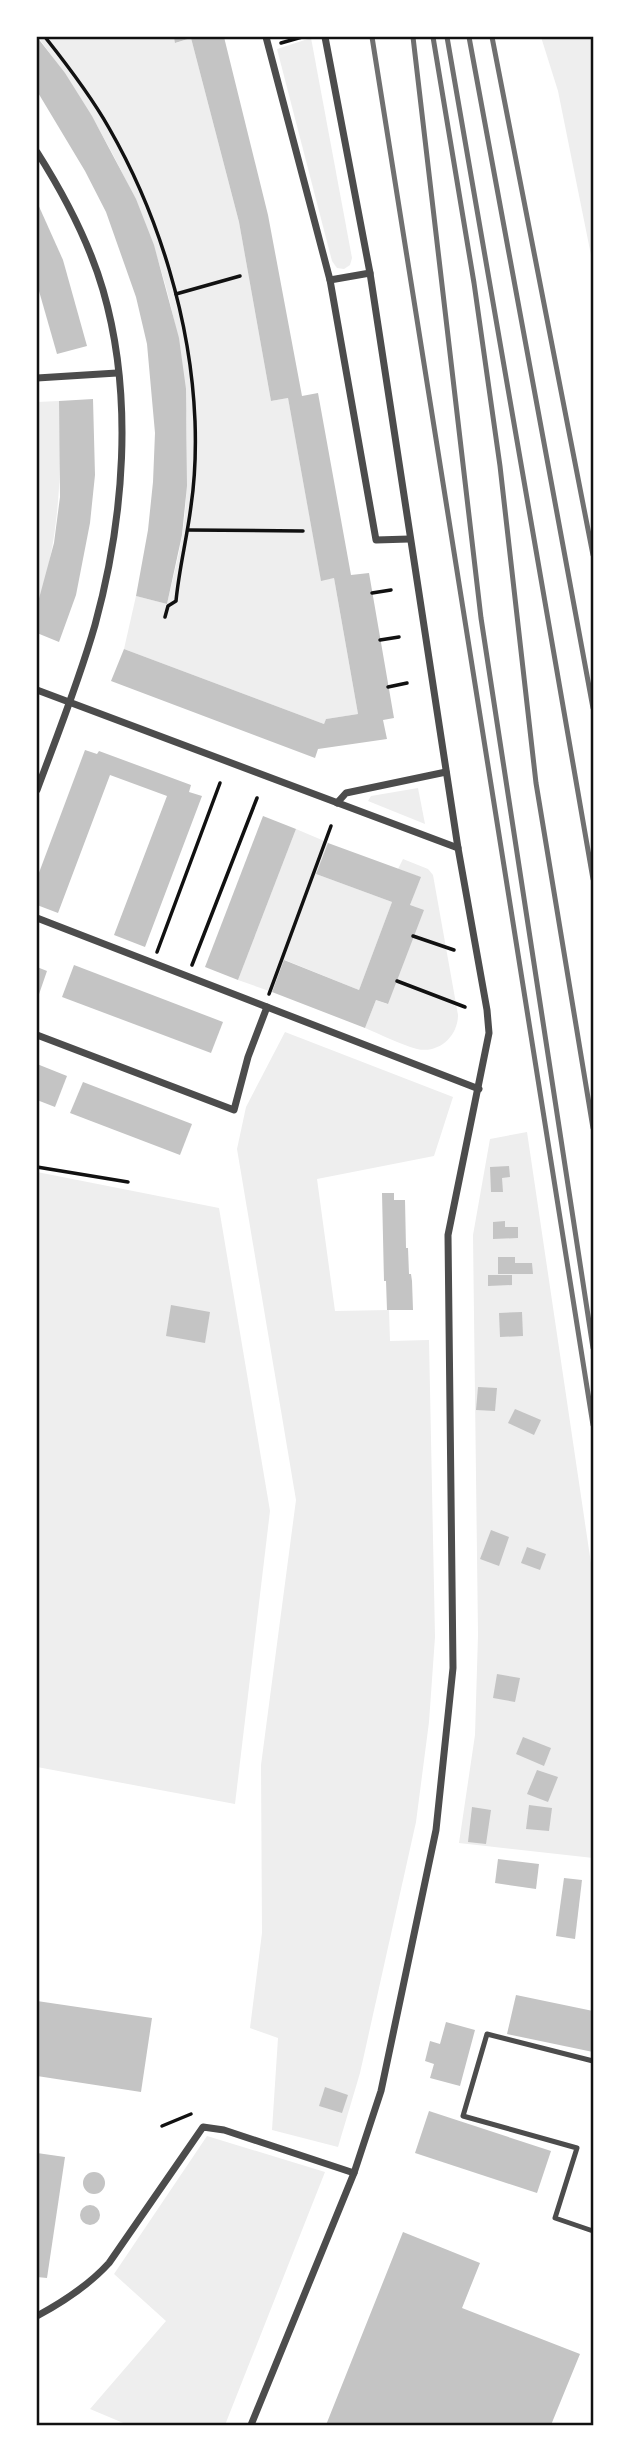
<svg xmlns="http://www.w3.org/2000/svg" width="630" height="2462" font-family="Lora,serif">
<rect width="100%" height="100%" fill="#fff"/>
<g fill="#eee">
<path d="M38,37H174L176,43L191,38L239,222L271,401L288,398L321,580L334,578L358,714L326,719L324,724L124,649L136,596L167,604C172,582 178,559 182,537C187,507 187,477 187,447C188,291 129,159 38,37Z"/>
<polygon points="541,37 593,37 593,265 558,91"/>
<polygon points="311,38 352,258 350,265 344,269 337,268 332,261 277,49"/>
<path d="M59,401C62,471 60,539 37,606V402Z"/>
<polygon points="418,788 425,824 368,801 371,796"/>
<polygon points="296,829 329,843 316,874 392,902 359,990 285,960 272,992 238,980"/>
<path d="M403,859L428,869L433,875L458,1015C458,1036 439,1054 417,1049C399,1044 382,1035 365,1028L376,1000L387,1004L410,905L420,877L398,869Z"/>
<polygon points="285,1032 453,1097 434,1156 317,1179 335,1311 389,1310 390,1341 429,1340 435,1637 429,1722 416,1822 360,2073 338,2147 272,2130 278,2038 250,2028 262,1933 261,1765 296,1500 237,1149 246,1107"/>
<polygon points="527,1132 593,1577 593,1858 459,1843 475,1735 478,1635 473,1235 490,1139"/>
<polygon points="37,1172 219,1208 270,1511 235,1804 37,1767"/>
<polygon points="207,2136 325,2172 225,2425 128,2425 90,2409 166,2321 114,2274"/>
</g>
<g fill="#c4c4c4">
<polygon points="37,37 65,73 92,116 136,199 154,245 179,338 186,389 187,486 182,535 167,604 136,596 148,530 153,482 155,433 147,344 136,297 106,212 85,171 37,91"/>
<polygon points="174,37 224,37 268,215 302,396 318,393 351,575 369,573 394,718 383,720 387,739 318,749 315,758 111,681 124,649 324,724 326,719 358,714 334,578 321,581 288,398 271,401 239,222 191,38 175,43"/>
<polygon points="37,202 63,260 87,346 57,354 37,284"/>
<polygon points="93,399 95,475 90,523 76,595 59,642 37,633 37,606 54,543 60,497 59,401"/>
<polygon points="85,750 97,754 99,751 191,785 189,792 202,796 145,947 114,935 167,796 110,775 58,913 37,905 37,878"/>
<polygon points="263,816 296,829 238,980 205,967"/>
<polygon points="328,843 421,877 410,905 424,910 388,1004 376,1000 365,1028 272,992 284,960 359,990 392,902 316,874"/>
<polygon points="74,965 223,1022 211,1053 62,997"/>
<polygon points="37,967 47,971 37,1000"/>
<polygon points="37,1064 67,1076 55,1107 37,1100"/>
<polygon points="83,1082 192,1124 180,1155 70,1113"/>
<polygon points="509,1166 510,1177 502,1178 503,1192 491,1192 490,1167"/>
<polygon points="382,1193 394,1193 394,1200 405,1200 406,1248 408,1248 409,1274 411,1274 412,1281 413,1310 387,1310 386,1281 384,1281"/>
<polygon points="505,1221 505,1227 518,1227 518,1238 493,1239 493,1222"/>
<polygon points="498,1257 515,1257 515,1263 532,1263 533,1274 498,1274"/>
<polygon points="488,1275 512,1275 512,1285 488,1286"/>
<polygon points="171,1305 210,1312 205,1343 166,1336"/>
<polygon points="522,1312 523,1336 500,1337 499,1313"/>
<polygon points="478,1387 497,1388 495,1411 476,1410"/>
<polygon points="515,1409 541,1420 534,1435 508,1423"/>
<polygon points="491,1530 509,1537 499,1566 480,1559"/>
<polygon points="527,1547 546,1554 540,1570 521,1563"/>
<polygon points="497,1674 520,1678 515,1702 493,1698"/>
<polygon points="523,1737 551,1748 544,1766 516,1754"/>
<polygon points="537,1770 558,1777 548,1802 527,1794"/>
<polygon points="529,1805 552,1808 549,1831 526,1829"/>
<polygon points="472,1807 491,1810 486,1844 468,1842"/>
<polygon points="498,1859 539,1864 536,1889 495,1883"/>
<polygon points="564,1878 582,1880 575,1939 556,1936"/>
<polygon points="516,1995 593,2011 593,2052 507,2034"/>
<polygon points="37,2001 152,2018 141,2092 37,2076"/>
<polygon points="446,2022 475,2030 460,2086 430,2078 434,2064 425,2061 430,2041 440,2044"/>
<polygon points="325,2087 348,2095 342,2113 319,2106"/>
<polygon points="429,2111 551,2151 537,2193 415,2153"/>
<polygon points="37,2153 65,2157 47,2278 37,2277"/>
<circle cx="94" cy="2183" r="11"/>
<circle cx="90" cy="2215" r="10"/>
<polygon points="403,2232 480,2263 462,2308 580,2354 551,2425 326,2425"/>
</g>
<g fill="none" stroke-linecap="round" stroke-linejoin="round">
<g stroke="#111" stroke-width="3.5">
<path d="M45,37C68,66 91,96 109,128C159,215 191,321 195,421C196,449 195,479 191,506C187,538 179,569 176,601L168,606L165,617"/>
<polyline points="281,43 302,37"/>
<polyline points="176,294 240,276"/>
<polyline points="188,530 303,531"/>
<polyline points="372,593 391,590"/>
<polyline points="380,640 399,637"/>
<polyline points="388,687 407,683"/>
<polyline points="413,936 454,950"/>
<polyline points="157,952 220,783"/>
<polyline points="192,965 257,798"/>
<polyline points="397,981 465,1007"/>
<polyline points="269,994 331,826"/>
<polyline points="37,1167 128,1182"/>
<polyline points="162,2126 191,2114"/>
</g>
<polyline stroke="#4c4c4c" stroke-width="5" points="593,2061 487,2034 463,2116 577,2148 555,2218 593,2231"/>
<g stroke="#4c4c4c" stroke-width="7">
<polyline points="266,37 330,280 376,540 409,539"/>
<path d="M37,152C63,193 89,242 103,290C134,397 124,519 95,625C79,681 57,736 37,790"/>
<polyline points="330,280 370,273"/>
<polyline points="37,378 117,373"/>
<polyline points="37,690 458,848"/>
<polyline points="337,803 346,793 446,772"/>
<polyline points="37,918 479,1089"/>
<polyline points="37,1035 234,1110 248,1057 267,1007"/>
<path d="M37,2316C63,2302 89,2285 109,2263L203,2127L224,2130L354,2173"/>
<polyline points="251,2425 354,2173 381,2091 436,1830 453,1668 448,1235 489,1033 487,1010 458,848 370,273 325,37"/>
</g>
<g stroke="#707070" stroke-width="5">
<polyline points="372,37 593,1425"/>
<polyline points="413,37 481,618 593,1348"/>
<polyline points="433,37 474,283 500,466 536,783 593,1128"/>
<polyline points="447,37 593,879"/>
<polyline points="469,37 593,708"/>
<polyline points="492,37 593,555"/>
</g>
</g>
<rect width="630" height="2462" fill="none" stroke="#ffffff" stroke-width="77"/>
<rect x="38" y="38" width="554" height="2386" fill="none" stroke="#111" stroke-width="2.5"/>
</svg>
